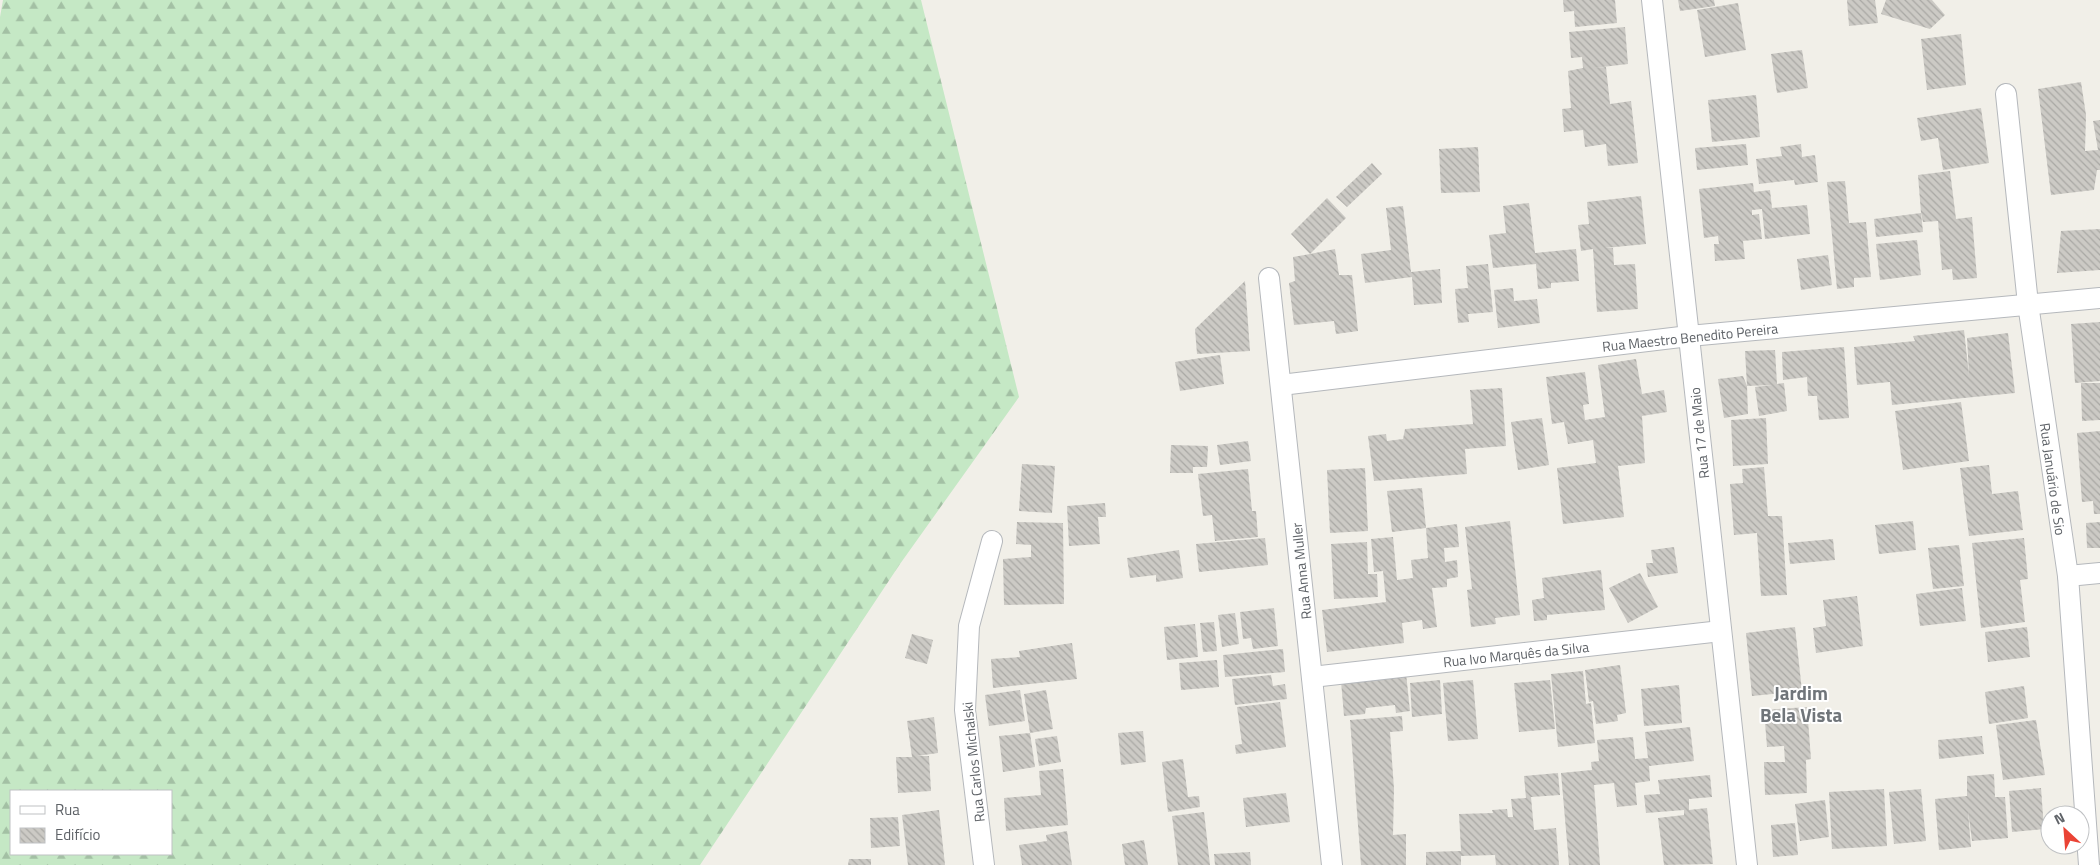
<svg xmlns="http://www.w3.org/2000/svg" width="2100" height="865" font-family="'Titillium Web',sans-serif">
<defs>
<pattern id="forest-firs" width="22" height="20" patternUnits="userSpaceOnUse" patternTransform="scale(1.25)"><rect width="22" height="20" fill="#c5e8c5"/><path d="M5 1l3.5 6h-7zM16 11l3.5 6h-7z" fill="#a3c0a4"/></pattern>
<pattern id="building-back-hatch" width="6" height="6" patternUnits="userSpaceOnUse" patternTransform="scale(1.25)"><rect width="6" height="6" fill="#cccac5"/><path d="M-1 5l2 2M0 0l6 6M5-1l2 2" fill="none" stroke="#a9a8a4"/></pattern>
</defs>
<rect width="100%" height="100%" fill="#f1efe8"/>
<path fill="url(#forest-firs)" fill-rule="evenodd" d="M3,0H921L1019,397L900,564L700,865H0V17ZM11,791H171V854H11Z"/>
<g fill="url(#building-back-hatch)">
<polygon points="1563,0 1615,0 1617,23 1575,27 1574,11 1564,12"/>
<polygon points="1678,0 1714,0 1715,6 1680,11"/>
<polygon points="1847,0 1875,0 1878,23 1849,26"/>
<polygon points="1886,0 1932,0 1945,15 1930,29 1881,14"/>
<polygon points="1738,3 1746,50 1705,57 1697,10"/>
<polygon points="1625,27 1628,64 1594,68 1606,67 1610,104 1631,101 1638,163 1608,166 1606,144 1585,147 1583,130 1564,132 1562,109 1571,108 1568,71 1583,68 1582,57 1571,58 1569,32"/>
<polygon points="1961,34 1966,85 1927,90 1921,39"/>
<polygon points="1802,50 1808,88 1777,93 1771,54"/>
<polygon points="2081,82 2086,115 2085,151 2098,150 2093,121 2100,120 2100,170 2097,170 2094,190 2051,195 2038,89"/>
<polygon points="1756,95 1760,137 1712,142 1708,100"/>
<polygon points="1981,108 1989,163 1943,170 1938,138 1921,141 1917,118"/>
<polygon points="1746,144 1748,165 1697,170 1695,148"/>
<polygon points="1801,144 1802,157 1815,155 1818,182 1795,185 1794,180 1759,184 1756,159 1782,156 1780,147"/>
<polygon points="1478,147 1480,192 1441,193 1439,149"/>
<polygon points="1372,163 1382,174 1347,207 1336,197"/>
<polygon points="1950,171 1956,219 1972,217 1977,278 1953,280 1952,269 1942,270 1938,221 1923,222 1921,213 1918,175"/>
<polygon points="1845,181 1849,223 1866,222 1871,277 1854,278 1854,287 1837,289 1827,182"/>
<polygon points="1753,183 1754,192 1770,190 1772,208 1807,205 1810,234 1765,239 1762,209 1752,210 1752,215 1759,214 1762,239 1743,241 1745,259 1715,261 1714,244 1719,244 1718,236 1704,238 1699,189"/>
<polygon points="1641,196 1646,244 1605,248 1613,248 1614,265 1635,264 1638,309 1597,312 1593,249 1581,251 1578,225 1589,224 1587,202"/>
<polygon points="1327,198 1346,218 1310,254 1335,249 1339,275 1352,275 1358,331 1336,334 1334,321 1294,325 1289,283 1295,281 1293,257 1310,254 1291,234"/>
<polygon points="1529,203 1535,253 1576,249 1579,281 1551,283 1551,288 1538,289 1536,264 1493,268 1489,235 1506,233 1503,206"/>
<polygon points="1403,206 1411,272 1440,269 1442,303 1414,305 1412,277 1365,283 1361,254 1391,250 1386,208"/>
<polygon points="1921,213 1923,232 1876,237 1874,219"/>
<polygon points="2100,229 2100,270 2057,273 2061,231"/>
<polygon points="1917,240 1921,275 1880,280 1876,244"/>
<polygon points="1828,255 1832,285 1801,290 1797,259"/>
<polygon points="1488,264 1493,312 1468,314 1469,322 1458,323 1455,289 1468,288 1466,266"/>
<polygon points="1245,281 1250,351 1197,354 1195,329"/>
<polygon points="1513,288 1514,301 1537,299 1540,323 1498,328 1494,290"/>
<polygon points="2100,322 2100,381 2075,383 2071,324"/>
<polygon points="1964,330 1969,375 1967,338 2008,333 2015,393 1892,405 1890,382 1857,385 1854,347 1915,341 1913,336"/>
<polygon points="1844,347 1849,418 1819,420 1817,396 1808,396 1807,377 1783,380 1782,352"/>
<polygon points="1775,350 1777,384 1784,383 1787,411 1759,416 1755,387 1772,385 1747,386 1745,351"/>
<polygon points="1220,355 1224,384 1180,391 1175,362"/>
<polygon points="1636,359 1642,394 1664,390 1667,412 1642,416 1645,463 1618,466 1624,517 1563,524 1557,468 1596,463 1593,440 1568,444 1564,422 1552,424 1546,377 1585,372 1589,404 1583,405 1585,420 1605,417 1598,365"/>
<polygon points="1743,376 1747,386 1748,414 1724,418 1718,379"/>
<polygon points="2081,383 2100,383 2100,420 2082,421"/>
<polygon points="1502,388 1506,446 1465,449 1467,474 1374,481 1368,436 1386,434 1387,441 1403,439 1405,429 1473,424 1470,390"/>
<polygon points="1961,402 1969,461 1903,470 1895,411"/>
<polygon points="1542,418 1549,465 1518,470 1511,422"/>
<polygon points="1766,418 1768,464 1733,466 1731,420"/>
<polygon points="2100,431 2100,514 2094,514 2093,501 2082,502 2077,433"/>
<polygon points="1248,441 1251,461 1220,465 1217,445"/>
<polygon points="1171,445 1208,446 1207,467 1193,467 1193,473 1170,473"/>
<polygon points="1022,464 1055,466 1052,513 1019,511"/>
<polygon points="1989,465 1992,494 2018,491 2023,530 1969,536 1960,468"/>
<polygon points="1764,467 1768,516 1782,516 1787,595 1761,596 1757,533 1734,535 1730,484 1743,483 1742,469"/>
<polygon points="1365,468 1368,531 1330,533 1327,470"/>
<polygon points="1248,469 1252,511 1256,511 1258,537 1215,541 1212,515 1203,516 1198,474"/>
<polygon points="1422,488 1426,528 1457,524 1459,547 1444,548 1445,562 1457,560 1458,577 1447,579 1447,587 1432,588 1437,627 1423,629 1422,620 1402,623 1404,643 1327,652 1322,610 1386,602 1383,571 1374,572 1371,539 1393,537 1397,580 1413,578 1411,560 1428,558 1426,528 1392,532 1387,491"/>
<polygon points="1105,503 1106,517 1098,517 1100,544 1069,546 1067,506"/>
<polygon points="1510,521 1520,615 1495,618 1496,624 1471,627 1467,590 1472,589 1465,527"/>
<polygon points="1913,521 1916,550 1879,554 1875,525"/>
<polygon points="1017,522 1063,523 1064,604 1004,605 1003,559 1031,557 1031,545 1016,544"/>
<polygon points="2100,522 2100,548 2087,548 2086,523"/>
<polygon points="1265,538 1268,565 1199,572 1196,544"/>
<polygon points="2024,538 2028,579 2020,580 2025,622 1981,628 1972,543"/>
<polygon points="1833,539 1835,560 1790,564 1788,543"/>
<polygon points="1367,542 1368,574 1377,574 1378,597 1334,599 1331,544"/>
<polygon points="1959,545 1964,586 1933,589 1928,548"/>
<polygon points="1674,547 1678,573 1648,577 1646,563 1653,563 1651,550"/>
<polygon points="1179,550 1183,578 1156,582 1156,575 1130,578 1127,558"/>
<polygon points="1601,570 1605,610 1547,615 1547,620 1534,621 1532,600 1544,598 1542,578"/>
<polygon points="1640,573 1658,607 1628,623 1609,588"/>
<polygon points="1962,588 1966,621 1920,626 1916,594"/>
<polygon points="1857,596 1863,646 1816,653 1813,628 1826,626 1823,600"/>
<polygon points="1274,608 1278,646 1253,649 1251,638 1243,639 1240,612"/>
<polygon points="1235,613 1239,644 1222,647 1218,615"/>
<polygon points="1214,622 1217,651 1203,652 1200,623"/>
<polygon points="1195,624 1198,657 1167,660 1164,627"/>
<polygon points="1795,627 1802,691 1752,696 1746,633"/>
<polygon points="2027,627 2030,657 1988,662 1985,632"/>
<polygon points="912,634 933,640 927,664 905,658"/>
<polygon points="1072,643 1077,679 993,688 991,659 1020,657 1019,651"/>
<polygon points="1283,649 1285,672 1225,677 1223,655"/>
<polygon points="1217,660 1219,687 1181,690 1179,663"/>
<polygon points="1620,665 1626,713 1617,715 1618,721 1596,724 1593,701 1589,702 1585,670"/>
<polygon points="1583,671 1586,704 1591,703 1595,743 1558,747 1551,674"/>
<polygon points="1406,673 1410,711 1396,713 1395,705 1366,708 1365,714 1344,716 1341,681"/>
<polygon points="1271,675 1273,686 1285,684 1287,699 1235,705 1232,679"/>
<polygon points="1440,680 1442,714 1412,717 1410,683"/>
<polygon points="1473,680 1478,739 1448,741 1443,683"/>
<polygon points="1550,680 1555,729 1519,732 1514,683"/>
<polygon points="1679,685 1682,723 1644,726 1641,689"/>
<polygon points="2024,686 2028,718 1989,724 1985,692"/>
<polygon points="1020,690 1025,721 989,726 985,695"/>
<polygon points="1046,690 1053,729 1030,733 1024,694"/>
<polygon points="1280,702 1286,747 1236,754 1235,745 1242,744 1237,707"/>
<polygon points="1807,707 1811,759 1806,760 1807,793 1765,795 1764,762 1785,762 1784,746 1767,747 1764,710"/>
<polygon points="1402,716 1403,731 1390,732 1394,789 1393,835 1406,834 1406,865 1361,865 1350,720"/>
<polygon points="934,717 938,753 917,756 929,756 931,791 898,793 896,757 912,757 907,721"/>
<polygon points="2036,720 2045,775 2003,780 1996,725"/>
<polygon points="1690,727 1694,761 1649,766 1650,781 1635,783 1637,805 1617,807 1614,783 1594,785 1600,865 1569,865 1561,773 1592,770 1591,762 1599,761 1597,740 1633,737 1635,759 1648,758 1645,732"/>
<polygon points="1143,731 1146,762 1121,765 1118,733"/>
<polygon points="1030,733 1035,767 1003,772 999,736"/>
<polygon points="1057,736 1061,762 1039,766 1035,739"/>
<polygon points="1982,736 1984,754 1939,759 1938,740"/>
<polygon points="1183,759 1188,797 1199,796 1200,807 1168,812 1162,762"/>
<polygon points="1063,769 1068,825 1006,831 1004,798 1041,795 1039,771"/>
<polygon points="1558,773 1560,795 1531,797 1534,830 1556,828 1559,865 1496,865 1495,855 1461,856 1461,865 1426,865 1426,852 1461,851 1459,814 1493,813 1492,810 1507,809 1508,817 1513,817 1511,799 1526,798 1524,776"/>
<polygon points="1994,774 1995,797 2005,797 2008,838 1972,841 1968,811 1971,847 1939,850 1935,799 1967,796 1967,776"/>
<polygon points="1710,775 1712,797 1689,799 1689,810 1707,808 1713,864 1664,865 1658,818 1684,815 1684,810 1646,813 1644,795 1660,794 1658,780"/>
<polygon points="2041,788 2044,829 2012,832 2009,791"/>
<polygon points="1884,789 1887,846 1832,849 1829,792"/>
<polygon points="1921,789 1926,841 1894,844 1889,792"/>
<polygon points="1286,793 1290,822 1246,827 1243,798"/>
<polygon points="1825,800 1829,837 1800,841 1795,804"/>
<polygon points="939,810 945,865 908,865 902,815"/>
<polygon points="1204,812 1210,865 1178,865 1172,816"/>
<polygon points="898,817 900,846 871,848 870,818"/>
<polygon points="1795,823 1798,855 1773,857 1771,825"/>
<polygon points="1067,831 1072,865 1022,865 1019,845 1047,841 1046,835"/>
<polygon points="1144,840 1148,865 1125,865 1122,844"/>
<polygon points="1250,852 1251,865 1215,865 1214,854"/>
<polygon points="849,859 871,859 871,865 848,865"/>
</g>
<g fill="none" stroke-linecap="round" stroke-linejoin="round">
<g stroke="#b5b8bc" stroke-width="22">
<g id="street">
<polyline points="1652,0 1747,865"/>
<polyline points="2006,94 2028,304 2068,576 2089,865"/>
<polyline points="1269,278 1332,865"/>
<polyline points="1281,385 1689,336 2100,298"/>
<polyline points="2068,576 2100,573"/>
<polyline points="1312,677 1721,631"/>
<polyline points="984,865 965,710 969,626 992,541"/>
</g>
</g>
<use href="#street" stroke="#fff" stroke-width="20"/>
</g>
<g text-anchor="middle" dominant-baseline="central" stroke-width="4" stroke-linejoin="round" paint-order="stroke">
<g font-size="14" fill="#5f6368" stroke="#fff">
<text transform="translate(1690 337) rotate(-6)">Rua Maestro Benedito Pereira</text>
<text transform="translate(1699 433) rotate(-96)">Rua 17 de Maio</text>
<text transform="translate(2053 479) rotate(82)">Rua Januário de Sio</text>
<text transform="translate(1301 571) rotate(-96)">Rua Anna Muller</text>
<text transform="translate(1516 654) rotate(-6)">Rua Ivo Marquês da Silva</text>
<text transform="translate(973 762) rotate(-96)">Rua Carlos Michalski</text>
</g>
<g font-size="19" font-weight="bold" fill="#70757a" stroke="#fff">
<text x="1801" y="692">Jardim<tspan x="1801" dy="22">Bela Vista</tspan></text>
</g>
</g>
<rect x="10" y="790" width="162" height="65" fill="#ffffff" stroke="#bfc1c3"/>
<rect x="20" y="806" width="25" height="8" fill="#ffffff" stroke="#bfc1c3"/>
<text x="55" y="815" font-size="15" fill="#5f6368">Rua</text>
<rect x="20" y="828" width="25" height="15" fill="url(#building-back-hatch)" stroke="#bfc1c3"/>
<text x="55" y="840" font-size="15" fill="#5f6368">Edifício</text>
<g transform="translate(2065 830) rotate(334)"><circle r="24" fill="#ffffff" stroke="#bfc1c3"/>
<path d="M0-4L9 19L0 12L-9 19Z" fill="#ea4335"/>
<text y="-8" font-size="14" font-weight="bold" text-anchor="middle" fill="#5f6368">N</text>
</g>
</svg>
